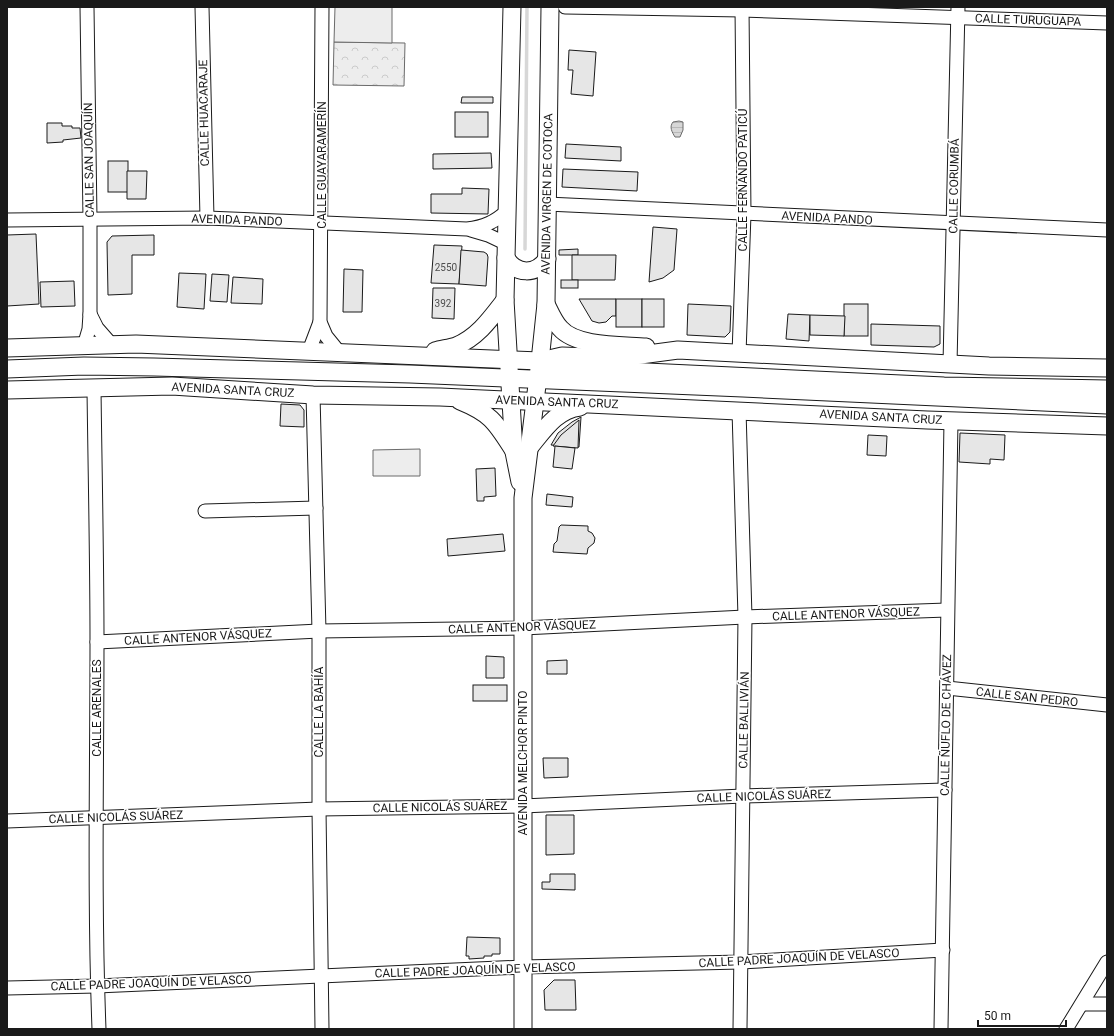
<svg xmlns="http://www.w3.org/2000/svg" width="1114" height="1036" font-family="Roboto,sans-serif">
<defs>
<pattern id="forest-crowns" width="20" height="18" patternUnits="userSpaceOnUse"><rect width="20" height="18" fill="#ededed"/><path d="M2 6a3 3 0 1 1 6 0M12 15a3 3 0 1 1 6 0" fill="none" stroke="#cbcbcb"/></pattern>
<pattern id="water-rules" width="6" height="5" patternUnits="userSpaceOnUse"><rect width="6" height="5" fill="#d7d7d7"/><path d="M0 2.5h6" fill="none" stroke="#b8b8b8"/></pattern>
</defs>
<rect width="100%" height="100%" fill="#fff"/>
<polygon fill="url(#forest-crowns)" stroke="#6a6a6a" points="334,42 405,43 404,86 333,85"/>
<g fill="#ededed" stroke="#6a6a6a">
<polygon points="335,7 392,7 392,43 334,42"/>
<polygon points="420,449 420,476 373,476 373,450"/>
</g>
<path fill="url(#water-rules)" stroke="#6a6a6a" d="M679,121L683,122V130L680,137H675C672,132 669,127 673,122Z"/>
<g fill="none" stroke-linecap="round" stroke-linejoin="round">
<polyline stroke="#d7d7d7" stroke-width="3.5" points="525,249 527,7"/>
</g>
<g fill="#e6e6e6" stroke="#1a1a1a">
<polygon points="569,50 596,52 593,96 571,94 573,70 568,70"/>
<polygon points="462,97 493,97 493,103 461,103"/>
<rect x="455" y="112" width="33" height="25"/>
<polygon points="47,123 62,123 62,126 72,126 72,128 80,128 81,138 63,140 63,142 47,143"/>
<polygon points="566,144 621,147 621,161 565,158"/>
<polygon points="491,153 492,168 433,169 433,154"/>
<rect x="108" y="161" width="20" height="31"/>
<polygon points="563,169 638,172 637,191 562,187"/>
<polygon points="127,171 147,171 146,199 127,199"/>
<polygon points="462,188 489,189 488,214 431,213 431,194 462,194"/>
<polygon points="653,227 677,229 674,270 663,278 649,282"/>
<polygon points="36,234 39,304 7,306 7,235"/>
<polygon points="154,235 154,255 132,255 132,294 108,295 107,242 112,236"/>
<polygon points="434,245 462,246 459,284 431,283"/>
<polygon points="578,249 578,255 559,255 559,250"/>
<polygon points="461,250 484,252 487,254 488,257 486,286 459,284"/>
<polygon points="572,255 616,255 615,280 572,280"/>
<polygon points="344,269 363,270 362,312 343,312"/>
<polygon points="179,273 206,274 204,309 177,307"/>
<polygon points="212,274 229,275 227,302 210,301"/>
<polygon points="233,277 263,279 262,304 231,303"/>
<rect x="561" y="280" width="17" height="8"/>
<polygon points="74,281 75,306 41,307 40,282"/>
<polygon points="433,288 455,288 454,319 432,318"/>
<polygon points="579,299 616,299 616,316 612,316 606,322 599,323 592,321"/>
<rect x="616" y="299" width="26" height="28"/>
<rect x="642" y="299" width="22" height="28"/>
<polygon points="688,304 731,306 730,332 725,337 687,335"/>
<rect x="844" y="304" width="24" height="32"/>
<polygon points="788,314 810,315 809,341 786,339"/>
<polygon points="810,315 845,316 844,336 810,335"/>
<polygon points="871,324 940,326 940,344 934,347 871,345"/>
<polygon points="281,404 300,405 304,410 304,427 280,426"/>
<polygon points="581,417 579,447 551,445 558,433 572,422"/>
<polygon points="579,420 578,448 553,446 561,435"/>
<polygon points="960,433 1005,435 1004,460 990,459 990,464 959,462"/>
<polygon points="868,435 887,436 886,456 867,455"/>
<polygon points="555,446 575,448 572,469 553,467"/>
<polygon points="495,468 496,496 484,497 484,501 477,501 476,469"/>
<polygon points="547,494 573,497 572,507 546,505"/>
<polygon points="561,525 588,526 588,531 592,533 595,538 594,543 588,548 587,554 553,552 554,544 557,541 559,527"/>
<polygon points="503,534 505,551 448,556 447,539"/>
<polygon points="486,656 504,657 504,678 486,678"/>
<polygon points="567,660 567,674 547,674 547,661"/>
<rect x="473" y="685" width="34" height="16"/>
<polygon points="543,758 568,758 568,777 544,778"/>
<polygon points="546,815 574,815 574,854 546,855"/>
<polygon points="550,874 575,874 575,890 542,889 542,882 550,882"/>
<polygon points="467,937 500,938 500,954 492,954 492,956 484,956 484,958 469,959 469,956 466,956"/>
<polygon points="554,980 575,980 576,1010 545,1010 544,990"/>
</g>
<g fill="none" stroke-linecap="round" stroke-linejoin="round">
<g stroke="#1a1a1a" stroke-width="15">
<g id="minor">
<polyline points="202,7 207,218"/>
<polyline points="322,7 320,322 326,336 339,352"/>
<polyline points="565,7 742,10 1107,23"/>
<polyline points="547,204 1107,230"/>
<path d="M7,220L207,218L467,229C484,227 495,222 507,211"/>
<polyline points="471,230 488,235 507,244"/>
<polyline points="90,314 97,328 111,344"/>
<polyline points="84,346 89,329 90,314 90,219 87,7"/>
<polyline points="309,351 320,322"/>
<polyline points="739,354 744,214 742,7"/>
<polyline points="950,364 958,7"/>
<path d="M94,388C95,472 97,557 97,642C97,771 94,900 99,1029"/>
<polyline points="313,395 319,631 319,809 322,1029"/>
<polyline points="739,410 745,617 740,1029"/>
<polyline points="205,511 316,508"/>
<polyline points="97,642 319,631 523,628 745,617 947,610"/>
<polyline points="947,688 1107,705"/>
<polyline points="7,821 319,809 523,806 743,796 945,790"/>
<polyline points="7,988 97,986 523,967 741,962 943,950"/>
<polyline points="1082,1004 1107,1004"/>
<path d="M941,1029C945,826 947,623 951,421"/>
<polyline points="1066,1029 1107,962"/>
</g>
</g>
<g stroke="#1a1a1a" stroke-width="19">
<g id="major">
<polyline points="512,7 505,300 514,452 520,482"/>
<path d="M506,258C516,275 536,275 547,259"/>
<path d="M546,304C550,312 554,322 560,328C576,347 622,345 646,347"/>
<polyline points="7,348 136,344 540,361 562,368 944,386 1107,389"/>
<path d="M435,351C442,349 450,348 456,346C478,337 491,318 505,300"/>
<polyline points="540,361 562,356 618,358 678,350 989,366 1107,368"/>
<polyline points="7,369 84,366 154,367 410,374 743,388 1107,405"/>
<polyline points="7,390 172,386 313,395 440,397 927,420 1107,426"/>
<path d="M460,401C492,414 496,423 514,451"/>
<path d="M529,448C544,430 556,410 580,407"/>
<polyline points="523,1029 523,498 540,361 546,304 550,7"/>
</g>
</g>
<use href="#minor" stroke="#fff" stroke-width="13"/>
<use href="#major" stroke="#fff" stroke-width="17"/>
</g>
<g text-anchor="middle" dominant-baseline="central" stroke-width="3" stroke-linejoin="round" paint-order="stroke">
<g font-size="10" fill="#4d4d4d">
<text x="446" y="267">2550</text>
<text x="443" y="303">392</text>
</g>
<g font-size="12" fill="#1a1a1a" stroke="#fff">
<text transform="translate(1028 20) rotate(2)">CALLE TURUGUAPA</text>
<text transform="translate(204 113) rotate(-91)">CALLE HUACARAJE</text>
<text transform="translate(89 160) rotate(-91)">CALLE SAN JOAQUÍN</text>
<text transform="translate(322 165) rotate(-90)">CALLE GUAYARAMERÍN</text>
<text transform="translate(743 180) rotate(-90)">CALLE FERNANDO PATICÚ</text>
<text transform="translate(954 186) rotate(-89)">CALLE CORUMBÁ</text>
<text transform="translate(547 194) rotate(-89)">AVENIDA VIRGEN DE COTOCA</text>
<text transform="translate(827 218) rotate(3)">AVENIDA PANDO</text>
<text transform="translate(237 220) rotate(2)">AVENIDA PANDO</text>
<text transform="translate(233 390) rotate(3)">AVENIDA SANTA CRUZ</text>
<text transform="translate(557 402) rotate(2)">AVENIDA SANTA CRUZ</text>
<text transform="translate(881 417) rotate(3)">AVENIDA SANTA CRUZ</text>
<text transform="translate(846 614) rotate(-2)">CALLE ANTENOR VÁSQUEZ</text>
<text transform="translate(522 627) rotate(-2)">CALLE ANTENOR VÁSQUEZ</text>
<text transform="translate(198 637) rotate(-3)">CALLE ANTENOR VÁSQUEZ</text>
<text transform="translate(1027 697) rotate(6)">CALLE SAN PEDRO</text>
<text transform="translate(97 708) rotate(-90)">CALLE ARENALES</text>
<text transform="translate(319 712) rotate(-90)">CALLE LA BAHÍA</text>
<text transform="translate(744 720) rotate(-89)">CALLE BALLIVIÁN</text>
<text transform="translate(946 725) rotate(-89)">CALLE ÑUFLO DE CHÁVEZ</text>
<text transform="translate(523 763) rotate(-90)">AVENIDA MELCHOR PINTO</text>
<text transform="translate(764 796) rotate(-2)">CALLE NICOLÁS SUÁREZ</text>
<text transform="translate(440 807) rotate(-1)">CALLE NICOLÁS SUÁREZ</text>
<text transform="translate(116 817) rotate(-2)">CALLE NICOLÁS SUÁREZ</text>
<text transform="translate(799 958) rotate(-3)">CALLE PADRE JOAQUÍN DE VELASCO</text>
<text transform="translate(475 970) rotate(-2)">CALLE PADRE JOAQUÍN DE VELASCO</text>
<text transform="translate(151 983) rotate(-2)">CALLE PADRE JOAQUÍN DE VELASCO</text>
</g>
</g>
<rect width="1114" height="1036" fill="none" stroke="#1a1a1a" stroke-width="16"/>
<path d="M978 1020v6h88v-6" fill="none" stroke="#1a1a1a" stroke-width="2"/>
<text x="984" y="1020" font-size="12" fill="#1a1a1a" stroke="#ffffff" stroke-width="3" paint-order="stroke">50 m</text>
</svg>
